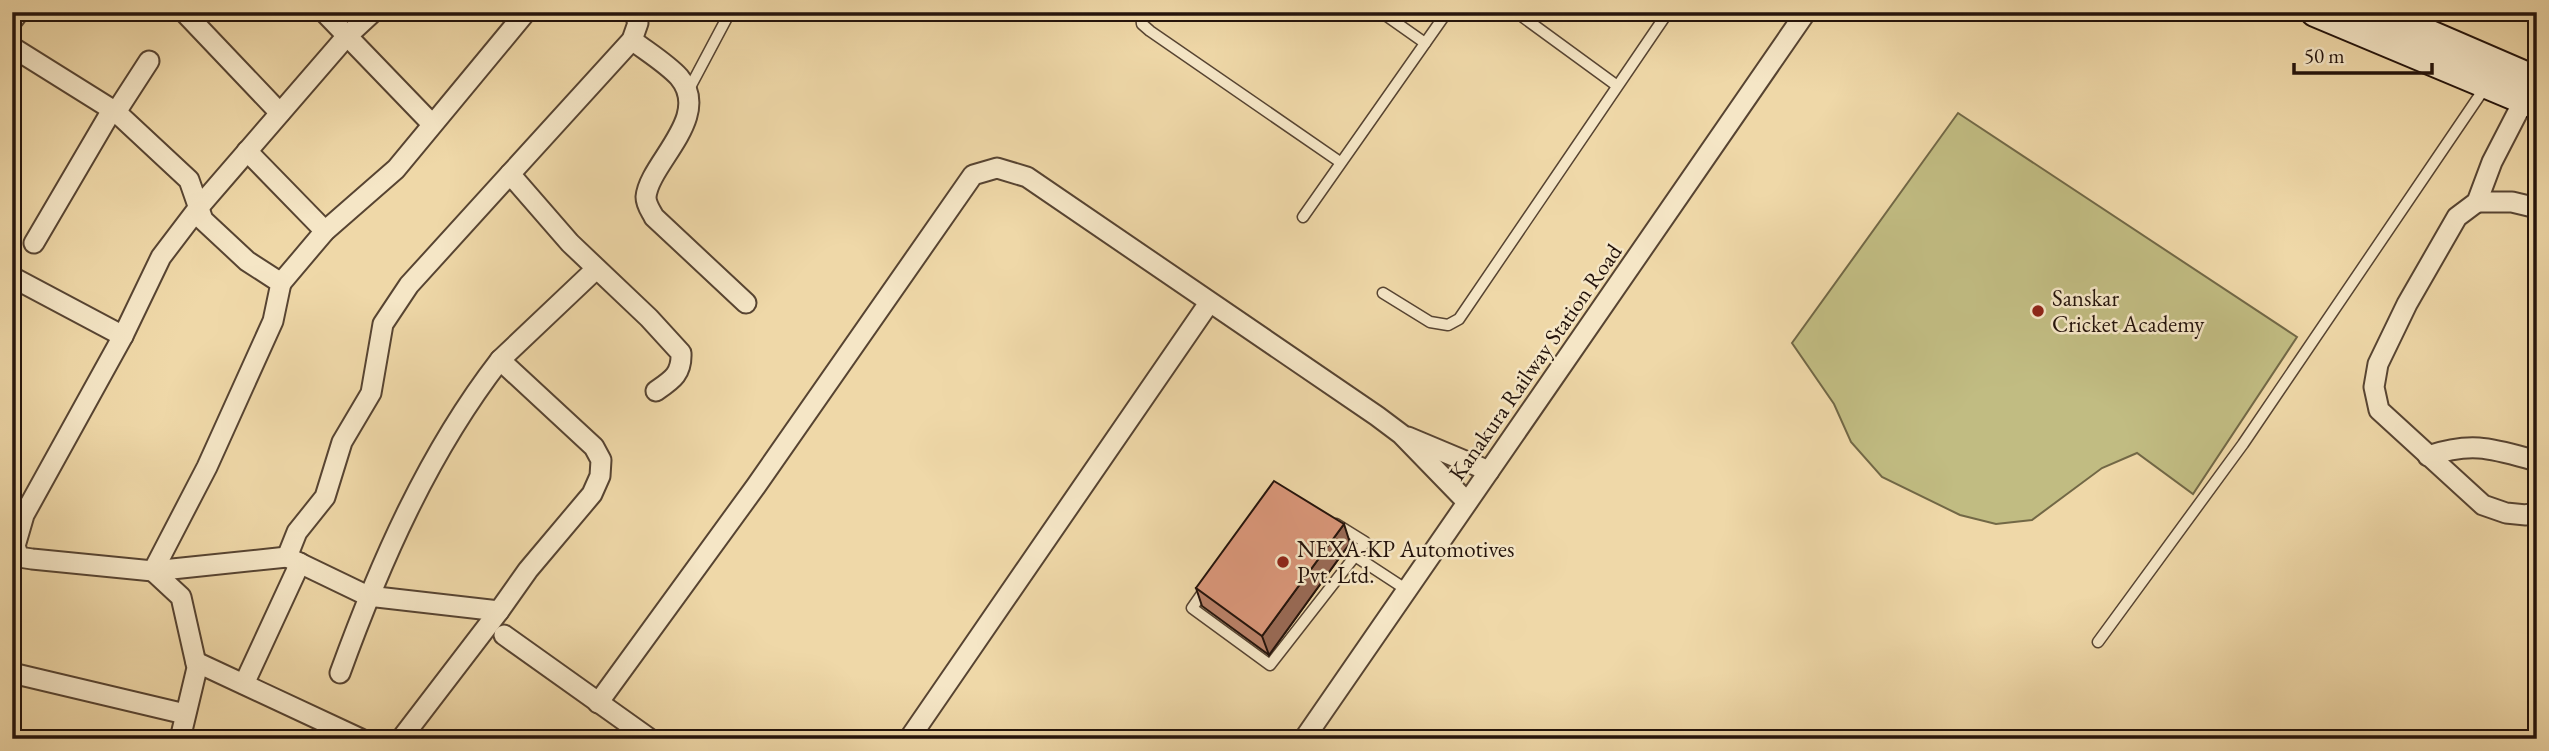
<svg xmlns="http://www.w3.org/2000/svg" width="2549" height="751" font-family="'EB Garamond',serif">
<rect width="100%" height="100%" fill="#efd8a8"/>
<filter id="stains"><feTurbulence type="fractalNoise" baseFrequency=".00286" numOctaves="4"/><feColorMatrix values="0 0 0 0 .2 0 0 0 0 .09 0 0 0 0 .02 0 0 0 .5 -.17"/></filter>
<radialGradient id="worn" r=".72"><stop offset=".6" stop-color="#630" stop-opacity="0"/><stop offset="1" stop-color="#630" stop-opacity=".3"/></radialGradient>
<polygon fill="#c1bc82" stroke="#726846" stroke-width="2" points="1958,113 2297,337 2193,494 2137,453 2102,468 2032,520 1996,524 1960,515 1882,477 1851,442 1834,404 1792,343"/>
<g fill="none" stroke-linecap="round" stroke-linejoin="round">
<g stroke="#574432" stroke-width="13">
<g id="lane">
<polyline points="1141,12 1142,24 1150,31 1340,162"/>
<polyline points="1381,12 1425,43"/>
<polyline points="1516,12 1616,85"/>
<polyline points="687,93 730,12"/>
<polyline points="1303,217 1447,12"/>
<polyline points="1383,293 1430,322 1448,325 1459,319 1668,12"/>
<polyline points="1336,524 1365,542 1355,556"/>
<polyline points="1206,588 1192,608 1270,665 1355,556 1407,590"/>
<polyline points="2098,642 2243,444 2486,86"/>
</g>
</g>
<g stroke="#574432" stroke-width="23">
<g id="street">
<polyline points="184,12 280,113"/>
<polyline points="324,12 432,124"/>
<path d="M634,12L638,23L632,40L510,174L570,243L649,318L681,353C682,374 672,380 656,391"/>
<polyline points="12,21 19,12"/>
<path d="M632,40C646,51 666,63 679,77C713,117 649,163 646,197C646,205 651,211 654,217L746,303"/>
<polyline points="12,47 116,112 189,180 203,220 247,261 281,283 273,321 207,467 153,571 181,597 197,668 180,739"/>
<polyline points="2524,100 2492,162 2477,202 2457,217 2407,304 2378,364 2374,387 2379,410 2483,505 2506,513 2526,515 2537,512"/>
<polyline points="116,112 149,61"/>
<polyline points="247,151 325,231"/>
<polyline points="510,174 409,285 383,324 371,393 342,442 325,497 297,532 287,557 368,596 499,611 528,570 592,494 600,476 601,460 594,447 500,360 596,269"/>
<polyline points="2477,202 2512,202 2537,208"/>
<polyline points="34,243 112,110"/>
<polyline points="12,277 123,336"/>
<polyline points="281,283 325,231 396,169 526,12"/>
<polyline points="1408,437 1489,471"/>
<path d="M2428,456C2473,441 2493,449 2537,461"/>
<polyline points="287,557 153,571 32,559 19,557 15,546 24,515 123,336 161,257 199,207 346,37 373,12"/>
<polyline points="504,635 650,739"/>
<polyline points="196,662 361,739"/>
<polyline points="12,673 185,714"/>
<path d="M340,673C380,563 428,453 500,360"/>
<polyline points="244,684 300,563"/>
<polyline points="598,703 756,486 973,175 997,168 1027,177 1377,416 1401,434 1467,502"/>
<polyline points="401,739 499,611"/>
<polyline points="909,739 1209,303"/>
<polyline points="1304,739 1806,12"/>
</g>
</g>
<g stroke="#24130b" stroke-width="32">
<g id="secondary">
<polyline points="2315,12 2537,105"/>
<polyline points="2377,12 2537,81"/>
</g>
</g>
<use href="#lane" stroke="#f5e6c6" stroke-width="10"/>
<use href="#street" stroke="#f5e6c6" stroke-width="19"/>
<use href="#secondary" stroke="#f5e6c6" stroke-width="28"/>
</g>
<polygon fill="#bb8269" stroke="#24130b" stroke-width="2" points="1350,543 1269,655 1202,606 1196,588"/>
<polygon fill="#996a55" stroke="#24130b" stroke-width="2" points="1344,524 1350,543 1269,655 1262,636"/>
<polygon fill="#da977a" stroke="#24130b" stroke-width="2" points="1274,481 1344,524 1262,636 1196,588"/>
<g fill="#8f2418" stroke="#f5e6c6" stroke-width="2.5">
<circle cx="2038" cy="311" r="7"/>
<circle cx="1283" cy="562" r="7"/>
</g>
<g text-anchor="middle" dominant-baseline="central" stroke-width="5" stroke-linejoin="round" paint-order="stroke">
<g font-size="23" fill="#24130b" stroke="#f5e6c6" text-anchor="start">
<text x="2052" y="298">Sanskar<tspan x="2052" dy="26">Cricket Academy</tspan></text>
<text x="1297" y="549">NEXA-KP Automotives<tspan x="1297" dy="26">Pvt. Ltd.</tspan></text>
</g>
<g font-size="23" fill="#24130b" stroke="#f5e6c6">
<text transform="translate(1535 362) rotate(-55)">Kanakura Railway Station Road</text>
</g>
</g>
<rect width="2549" height="751" fill="none" stroke="#efd8a8" stroke-width="42"/>
<rect x="14" y="14" width="2521" height="723" fill="none" stroke="#24130b" stroke-width="3.5"/>
<rect x="21" y="21" width="2507" height="709" fill="none" stroke="#24130b" stroke-width="2"/>
<path d="M2294 63v10h138v-10" fill="none" stroke="#24130b" stroke-width="3.5"/>
<text x="2304" y="63" font-size="21" fill="#24130b" stroke="#f5e6c6" stroke-width="5" paint-order="stroke">50 m</text>
<rect width="100%" height="100%" filter="url(#stains)"/>
<rect width="100%" height="100%" fill="url(#worn)"/>
</svg>
